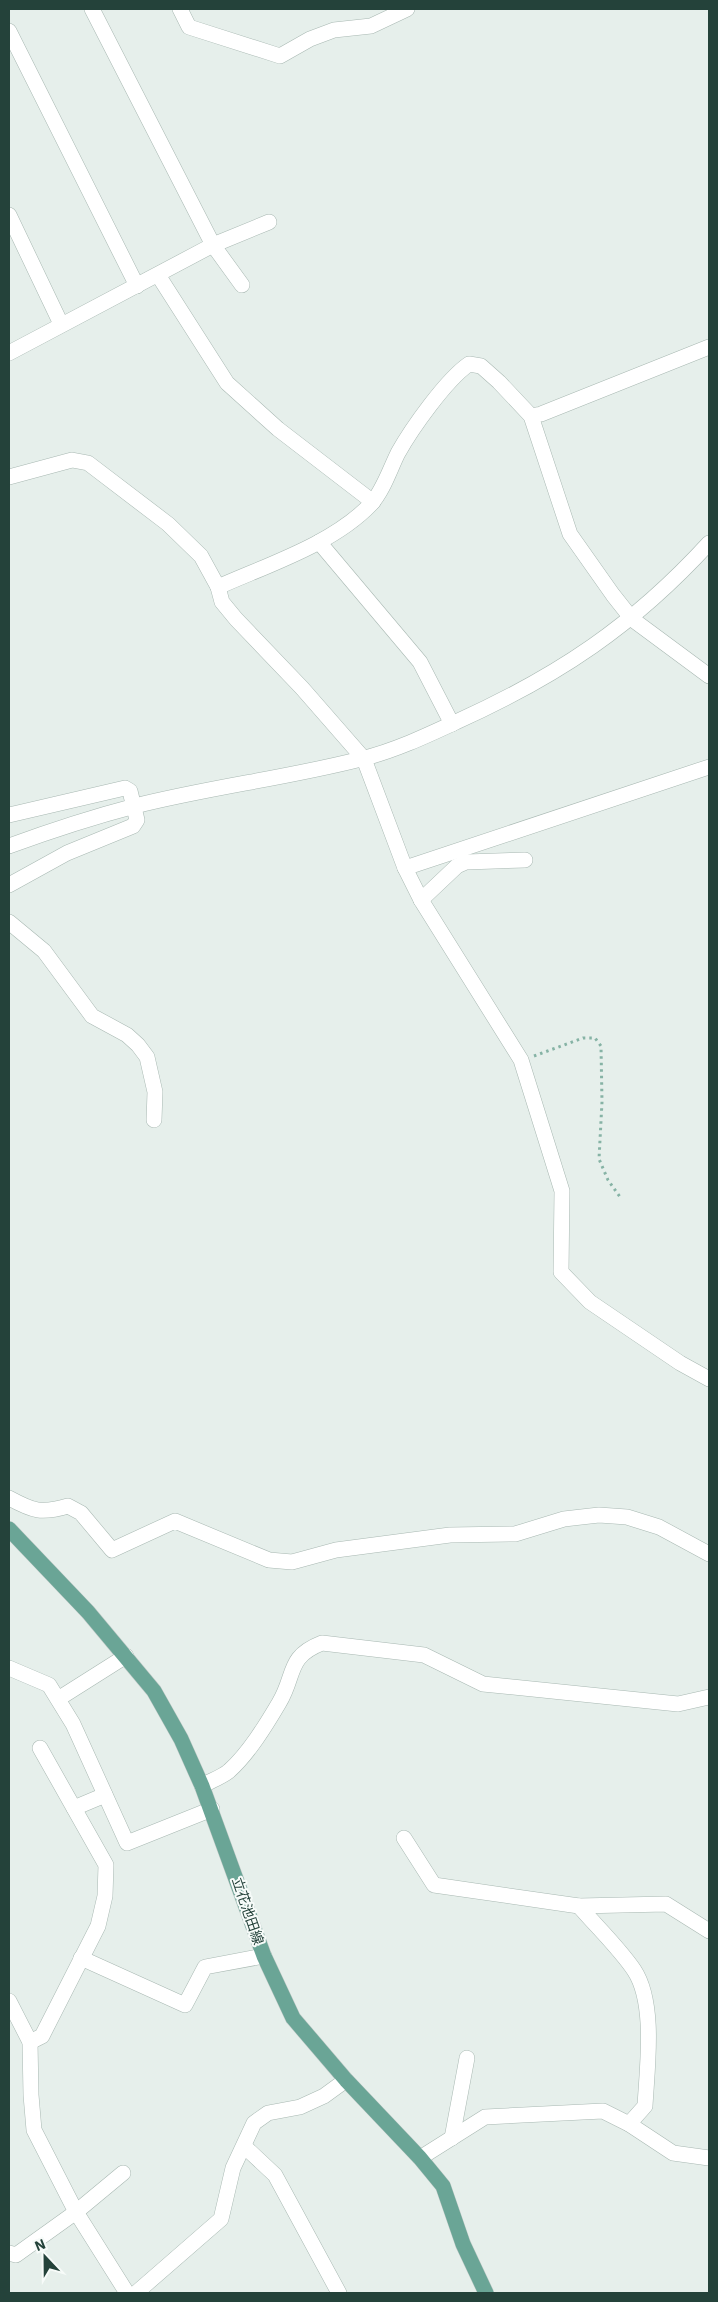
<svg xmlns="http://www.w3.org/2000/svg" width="718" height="2302" font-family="'IBM Plex Sans','Noto Sans JP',sans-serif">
<rect width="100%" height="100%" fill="#e6efeb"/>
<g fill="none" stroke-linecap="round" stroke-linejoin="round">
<g stroke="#a8b8b2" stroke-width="16">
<g id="minor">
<polyline points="92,9 213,245 242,285"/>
<polyline points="180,9 189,27 280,56 310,39 334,30 371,26 407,9"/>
<polyline points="9,31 137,286"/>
<polyline points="9,215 61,324"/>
<polyline points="158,275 227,383 278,429 373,502"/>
<polyline points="9,353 213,245 269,222"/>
<polyline points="531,416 541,414 709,347"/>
<path d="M9,477L72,460L88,463L168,524L201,556L218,587C267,565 333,544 371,504C383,491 390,469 398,453C412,428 446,380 469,364L481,366L499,382L531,416L570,534L613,595L632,619L709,676"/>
<polyline points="319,542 420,662 452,724"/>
<polyline points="218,587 222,602 236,619 302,688 364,759 405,868 421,900 521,1060 562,1191 561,1272 590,1302 680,1363 709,1379"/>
<polyline points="9,815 125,788 130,791 137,820 133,826 67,853 9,885"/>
<path d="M9,846C50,831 93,817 135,806C210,787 287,778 361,759C394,751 426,736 456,722C558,676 633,626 709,543"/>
<polyline points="405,868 709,767"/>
<polyline points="421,900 457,866 466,862 525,860"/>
<polyline points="9,922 44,951 92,1016 127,1035 138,1045 147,1057 155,1092 154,1120"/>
<path d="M9,1498C33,1511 41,1514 68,1506L81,1513L112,1550L175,1521L269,1560L292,1562L336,1550L450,1535L515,1534L564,1519L599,1515L627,1517L659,1527L709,1554"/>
<polyline points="9,1668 49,1685 73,1724 127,1843 212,1809"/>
<polyline points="58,1699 126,1656"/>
<path d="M202,1786C210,1781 222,1777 229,1771C249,1753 266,1725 279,1703C296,1675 286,1657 322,1643L424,1655L483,1684L678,1704L709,1697"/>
<polyline points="74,1808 105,1795"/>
<polyline points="404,1838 434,1885 579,1906 666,1904 709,1931"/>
<path d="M579,1906C597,1927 619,1948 634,1970C656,2003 647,2068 645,2106L629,2124"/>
<polyline points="81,1958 185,2005 205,1967 264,1956"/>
<polyline points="9,2001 30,2042 31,2095 34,2130 76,2212 127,2293"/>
<polyline points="30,2042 42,2036 98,1926 105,1896 106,1865 40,1748"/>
<polyline points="452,2138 467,2058"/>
<polyline points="244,2146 275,2175 339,2293"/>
<polyline points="420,2158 485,2117 603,2111 629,2124 673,2153 709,2158"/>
<polyline points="9,2253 16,2255 76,2212 123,2173"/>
<polyline points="136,2293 221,2219 233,2168 254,2123 268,2113 300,2107 324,2096 346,2080"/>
</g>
</g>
<g stroke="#c2cac8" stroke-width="16">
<polyline id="major" points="9,1529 88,1612 154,1691 181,1739 202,1786 264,1956 293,2018 346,2080 420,2158 443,2186 463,2244 486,2293"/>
</g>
<polyline stroke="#86b3a5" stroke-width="3" stroke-dasharray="2.5 4" stroke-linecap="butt" points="534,1056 583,1038 595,1038 601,1046 602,1102 599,1159 608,1180 620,1197"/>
<use href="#minor" stroke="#fff" stroke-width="15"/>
<use href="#major" stroke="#6aa596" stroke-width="15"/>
</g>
<g text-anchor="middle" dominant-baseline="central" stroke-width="4" stroke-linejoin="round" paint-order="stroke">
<g font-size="14" fill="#24423a" stroke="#f7fbf9">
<text transform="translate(248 1911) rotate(71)">立花池田線</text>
</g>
</g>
<rect width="718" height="2302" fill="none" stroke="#24423a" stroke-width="20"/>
<g transform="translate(45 2257) rotate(338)" stroke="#f7fbf9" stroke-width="4" paint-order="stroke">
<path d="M0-4L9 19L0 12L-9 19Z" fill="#24423a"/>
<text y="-8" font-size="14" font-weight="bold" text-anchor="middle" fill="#24423a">N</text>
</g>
</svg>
